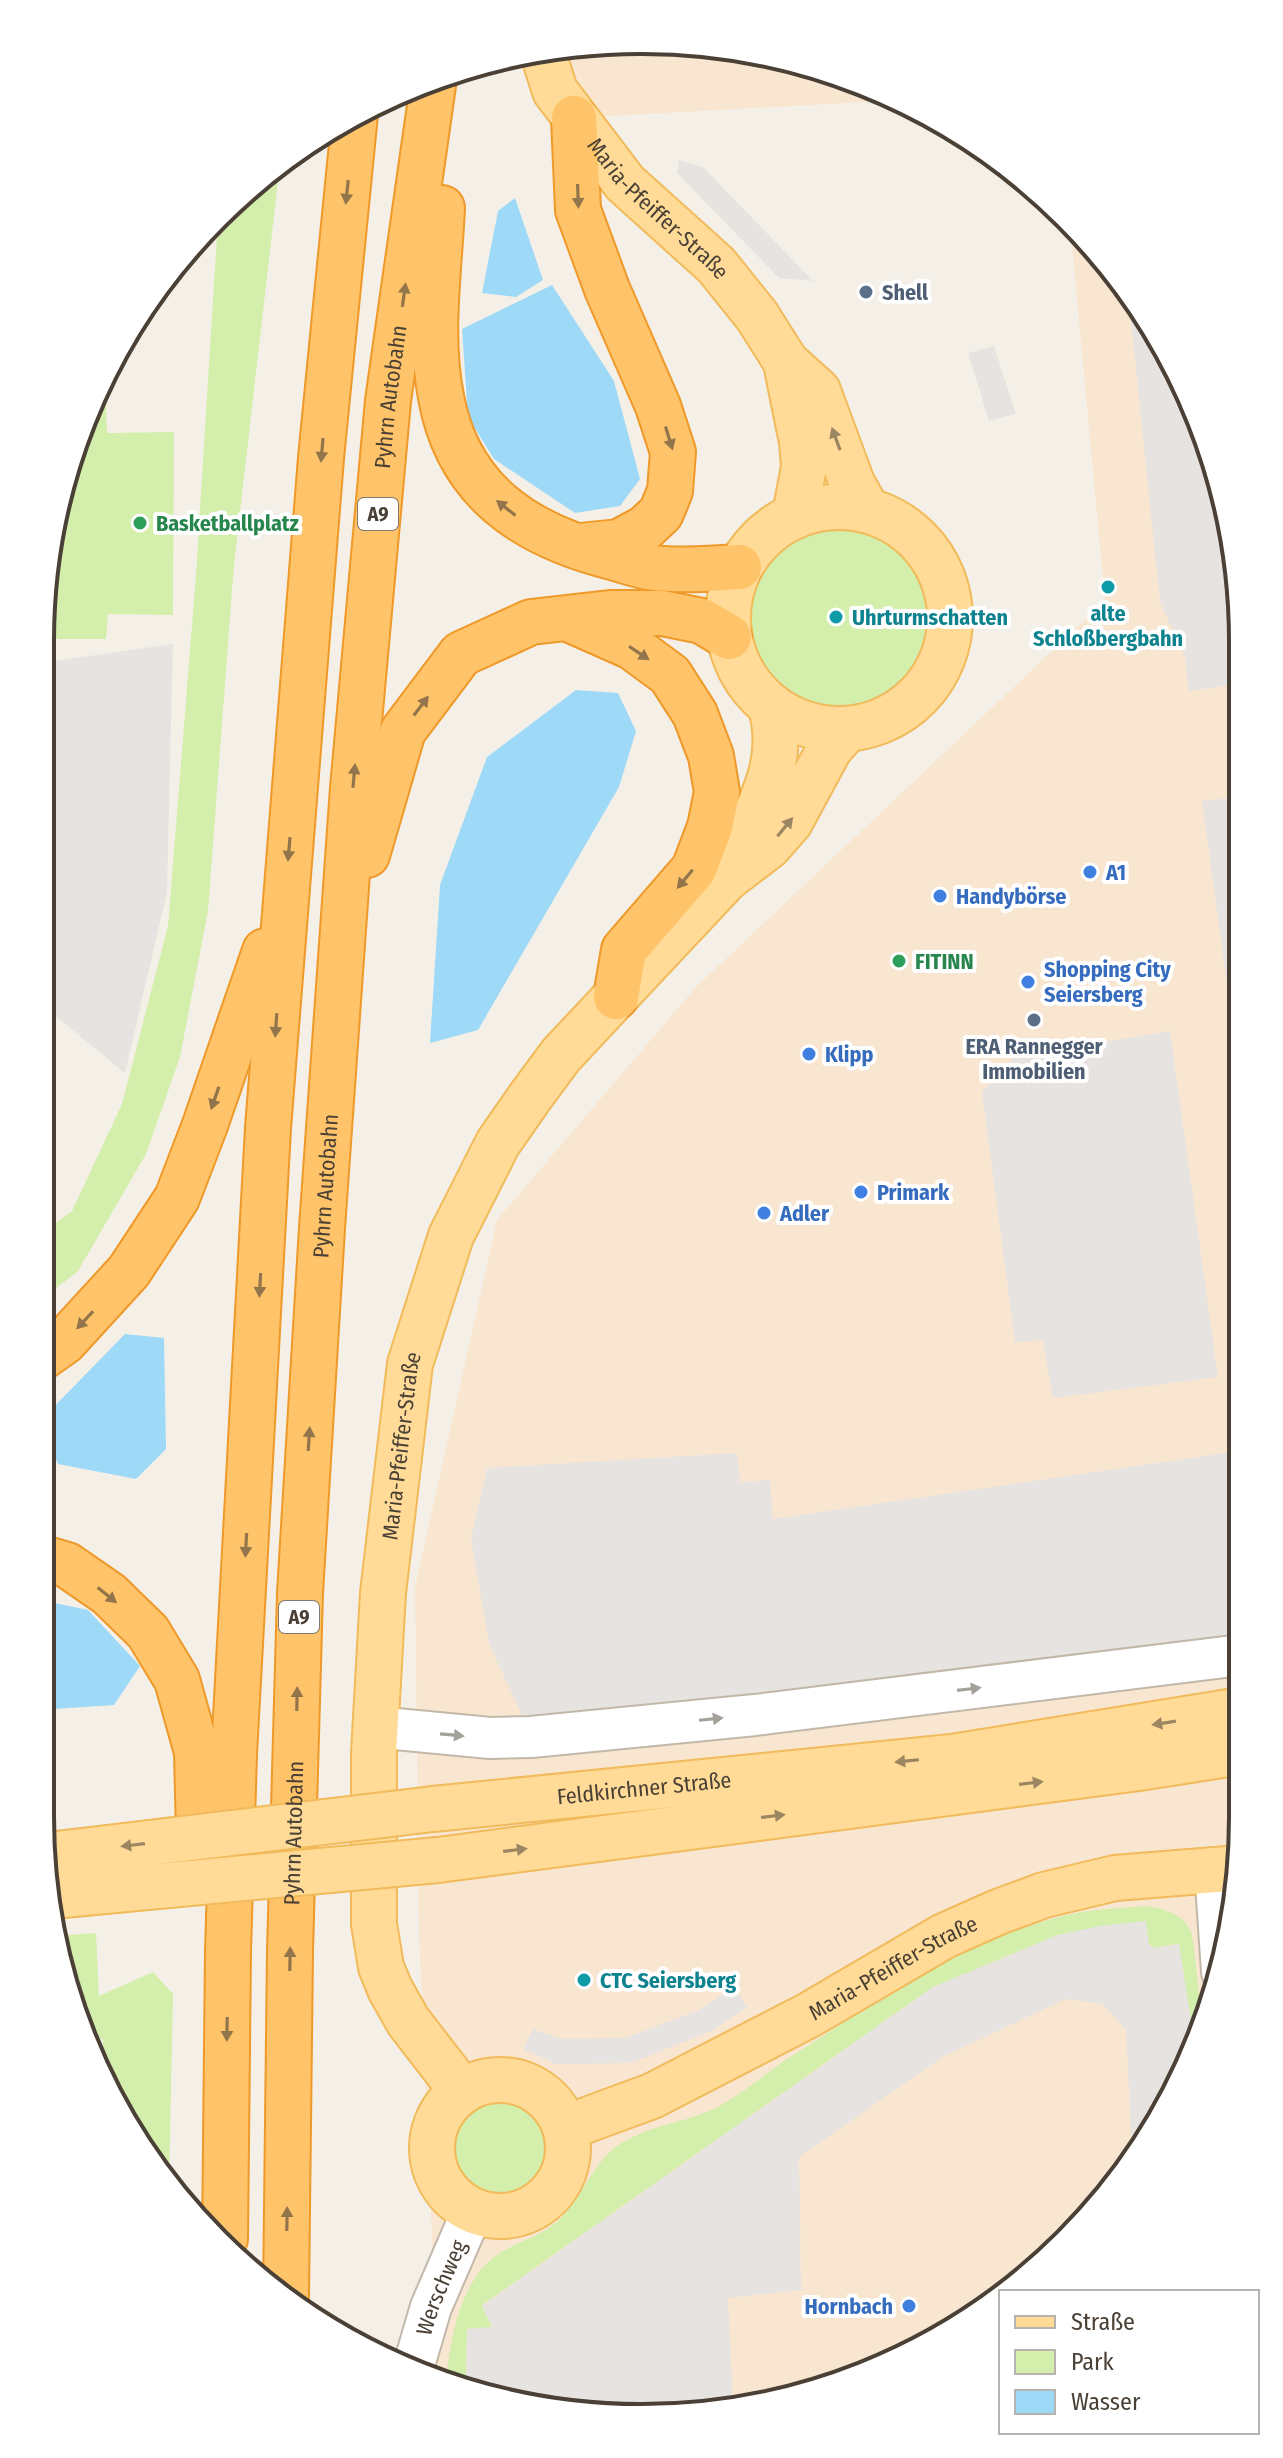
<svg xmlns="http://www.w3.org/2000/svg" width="1283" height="2458" font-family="'Fira Sans Condensed',sans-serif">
<rect width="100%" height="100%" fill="#f5f0e7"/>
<g fill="#f9e6d1">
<polygon points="681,41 798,61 903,100 574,118 563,45"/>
<polygon points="1070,224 1119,276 1197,412 1238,563 1242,1855 1223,1972 1181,2083 1066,2242 1006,2292 1001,2292 1001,2296 975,2317 872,2372 681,2417 486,2398 438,2376 419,1937 415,1587 497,1220 696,987 1105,601"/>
</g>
<g fill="#d4eeac">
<polygon points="280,164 234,564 208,911 180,1057 146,1154 78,1271 41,1300 41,1234 72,1211 122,1104 168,926 196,575 218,218 245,189"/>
<polygon points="94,397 106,397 107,433 174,432 173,615 108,614 106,639 41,639 41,603 60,486"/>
<circle cx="840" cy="618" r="93"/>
<path d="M1147,1906C1164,1909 1181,1913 1190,1929C1194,1935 1202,2018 1201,2028C1201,2034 1197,2041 1195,2046L1178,1944L1153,1948L1149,1945L1058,1935L933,1987L482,2305L493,2327L467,2330L466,2388L446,2380C451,2341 456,2303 480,2271C501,2245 525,2244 550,2227C581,2206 589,2164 620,2144C649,2125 685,2123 716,2108C742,2095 765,2073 790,2057C877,2002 963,1941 1063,1916C1090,1909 1120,1908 1147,1906Z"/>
<polygon points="96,1933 99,1996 153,1972 173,1994 169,2187 102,2067 103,2039 87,2039 72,2010 60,1936"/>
<circle cx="500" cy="2147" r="48"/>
</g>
<g fill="#e6e3e0">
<polygon points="679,160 703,167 813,281 779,278 677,173"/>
<polygon points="1128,291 1197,412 1238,563 1238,684 1189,691 1185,658 1160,602"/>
<polygon points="994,346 1016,414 989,421 968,353"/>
<polygon points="173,644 167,892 125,1073 41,1004 41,663"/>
<polygon points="1239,797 1239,1013 1231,1014 1202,801"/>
<polygon points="1170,1031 1218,1377 1053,1398 1043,1340 1015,1342 982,1092 1014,1057"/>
<polygon points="1240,1451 1241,1644 528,1728 489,1644 471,1539 487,1468 737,1453 740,1482 770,1480 773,1519"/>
<polygon points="1146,1921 1149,1945 1153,1948 1179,1944 1195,2046 1181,2083 1132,2151 1126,2030 1103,2004 1066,1999 944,2056 799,2157 801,2290 728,2298 733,2405 681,2417 486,2398 466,2388 467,2329 492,2327 482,2306 933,1987 1058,1935 1099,1926"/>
<polygon points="734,1987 747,2007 711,2031 631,2063 556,2064 523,2049 533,2029 561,2039 625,2038 699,2010"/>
</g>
<g fill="#9ed9f8">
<polygon points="515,198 543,280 516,297 482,293 498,211"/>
<polygon points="552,285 614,381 640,479 620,506 575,513 494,459 468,417 462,329"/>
<polygon points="576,690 618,693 636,731 619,787 478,1030 430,1043 440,885 487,757"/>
<polygon points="125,1334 164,1338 166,1449 136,1479 58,1464 40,1421"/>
<polygon points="40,1600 88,1610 140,1666 114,1705 40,1710"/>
</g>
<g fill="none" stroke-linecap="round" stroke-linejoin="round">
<g stroke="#c2b8a9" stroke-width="44">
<g id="minor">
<polyline points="375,1727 490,1738 531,1737 755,1715 1241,1655"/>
<polyline points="1215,1868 1222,1972"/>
<path id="s1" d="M414,2365L431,2307L473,2210"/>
</g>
</g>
<g stroke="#f1ba5a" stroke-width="48">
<g id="major">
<path id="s2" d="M542,50L555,91L625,183L716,265L757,316L786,362L818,391L852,483L867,510"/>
<polyline points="787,368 802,442 804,467 795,515"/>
<circle cx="839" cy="618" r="111"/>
<path d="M729,872C752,816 790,767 770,705"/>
<path id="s3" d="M433,1809L952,1757L1241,1710"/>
<polyline points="46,1855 82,1851"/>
<polyline points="438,1860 1139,1768 1241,1752"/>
<polyline points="53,1896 84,1893"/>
<circle cx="500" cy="2148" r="68"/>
<path id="s4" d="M462,2091L408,2021L390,1989L381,1967L374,1924V1753L383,1593L410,1364L451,1236L498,1143L530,1097L561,1055L726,879L769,846L790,822L830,748L847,729"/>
<path id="s5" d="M565,2128L652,2096L809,2015L944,1936L998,1912L1044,1895L1115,1878L1240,1868"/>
</g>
</g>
<g stroke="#ee9929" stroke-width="48">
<g id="highway">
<polyline points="574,118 578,210 607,289 658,406 673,452 670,491 661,513 645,528 619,542 580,546"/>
<path d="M442,208C439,270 429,336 441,397C458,491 525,535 612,557C626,561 640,566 654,568C681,571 712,569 739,567"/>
<polyline points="571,620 632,647 670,675 695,714 711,756 717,792 710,827 694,869 624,950 616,997"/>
<polyline points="367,855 403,731 461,654 531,622 610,613 662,613 702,621 729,637"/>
<polyline points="40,1359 64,1342 129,1271 177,1198 205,1125 265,951"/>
<polyline points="40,1557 67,1565 109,1594 148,1632 177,1680 197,1752 200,1873"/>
<polyline points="225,2239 228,1951 234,1754 268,1128 321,458 355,114"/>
<path id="s6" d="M286,2297L290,1951L300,1593L322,1228L353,788L388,401L434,78"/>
</g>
</g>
<use href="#minor" stroke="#fff" stroke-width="40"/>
<use href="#major" stroke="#ffdb97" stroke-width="44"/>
<use href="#highway" stroke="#ffc469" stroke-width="44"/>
<g stroke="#f1ba5a" stroke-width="48" stroke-linecap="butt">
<g id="major-bridge">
<polyline points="82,1851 433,1809"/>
<polyline points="84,1893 438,1860"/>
</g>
</g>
<use href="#major-bridge" stroke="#ffdb97" stroke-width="44"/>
</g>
<defs><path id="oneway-solid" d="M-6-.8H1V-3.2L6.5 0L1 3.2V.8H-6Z" transform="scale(2)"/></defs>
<g fill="#92754a">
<use href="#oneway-solid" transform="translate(347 192) rotate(96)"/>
<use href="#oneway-solid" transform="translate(578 196) rotate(88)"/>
<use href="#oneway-solid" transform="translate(404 295) rotate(-82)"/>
<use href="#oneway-solid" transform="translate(669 438) rotate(73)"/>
<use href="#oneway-solid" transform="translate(322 450) rotate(95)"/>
<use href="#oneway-solid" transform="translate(506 508) rotate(-142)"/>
<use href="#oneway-solid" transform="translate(639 653) rotate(34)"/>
<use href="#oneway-solid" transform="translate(421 706) rotate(-53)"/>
<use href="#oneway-solid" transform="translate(354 776) rotate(-85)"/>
<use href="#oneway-solid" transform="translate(289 849) rotate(95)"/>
<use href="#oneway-solid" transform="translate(685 879) rotate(130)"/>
<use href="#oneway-solid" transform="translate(276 1025) rotate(94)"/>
<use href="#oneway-solid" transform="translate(215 1098) rotate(109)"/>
<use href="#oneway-solid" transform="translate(260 1285) rotate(93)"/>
<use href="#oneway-solid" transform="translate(85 1320) rotate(133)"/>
<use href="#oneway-solid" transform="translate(309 1439) rotate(-86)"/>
<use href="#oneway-solid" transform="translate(246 1545) rotate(93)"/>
<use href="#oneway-solid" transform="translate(107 1595) rotate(39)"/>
<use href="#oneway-solid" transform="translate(297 1699) rotate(-89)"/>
<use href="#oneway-solid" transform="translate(290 1959) rotate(-89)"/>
<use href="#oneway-solid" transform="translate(227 2029) rotate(91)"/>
<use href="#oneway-solid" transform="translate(287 2219) rotate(-89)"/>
</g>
<g fill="#9b8661">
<use href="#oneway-solid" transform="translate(836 439) rotate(-110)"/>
<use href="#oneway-solid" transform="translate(785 827) rotate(-51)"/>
<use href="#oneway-solid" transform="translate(1164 1723) rotate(171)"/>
<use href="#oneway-solid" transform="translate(907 1761) rotate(174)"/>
<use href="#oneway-solid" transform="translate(1031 1783) rotate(-7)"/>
<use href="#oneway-solid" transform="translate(773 1816) rotate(-7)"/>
<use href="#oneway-solid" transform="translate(133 1845) rotate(173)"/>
<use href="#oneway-solid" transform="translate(515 1850) rotate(-7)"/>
</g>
<g fill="#a4a09a">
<use href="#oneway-solid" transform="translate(969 1689) rotate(-7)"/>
<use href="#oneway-solid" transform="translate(711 1719) rotate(-6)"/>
<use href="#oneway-solid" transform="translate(452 1735) rotate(5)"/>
</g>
<g fill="#5c6f8a" stroke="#fff" stroke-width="3">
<circle cx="866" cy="292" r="8"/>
<circle cx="1034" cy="1020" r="8"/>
</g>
<g fill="#2e9e5b" stroke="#fff" stroke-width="3">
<circle cx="140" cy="523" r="8"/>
<circle cx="899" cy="961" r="8"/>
</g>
<g fill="#0f9aa8" stroke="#fff" stroke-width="3">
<circle cx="1108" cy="587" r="8"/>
<circle cx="836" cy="617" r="8"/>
<circle cx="584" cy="1980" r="8"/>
</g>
<g fill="#3f7fe0" stroke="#fff" stroke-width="3">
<circle cx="1090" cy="872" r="8"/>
<circle cx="940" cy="896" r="8"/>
<circle cx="1028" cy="982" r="8"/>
<circle cx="809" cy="1054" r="8"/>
<circle cx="861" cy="1192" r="8"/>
<circle cx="764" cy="1213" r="8"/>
<circle cx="909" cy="2306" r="8"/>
</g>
<g text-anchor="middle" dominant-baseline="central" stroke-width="8" stroke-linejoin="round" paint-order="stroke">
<g fill="#fff" stroke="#807972" stroke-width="2">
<rect x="358" y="498" width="40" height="32" rx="6"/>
<rect x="279" y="1601" width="40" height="32" rx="6"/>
</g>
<g font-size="20" font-weight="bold" fill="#4a4035">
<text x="378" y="514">A9</text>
<text x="299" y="1617">A9</text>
</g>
<g font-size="22" fill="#4a4035" stroke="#fff">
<text stroke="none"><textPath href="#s2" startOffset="200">Maria-Pfeiffer-Straße</textPath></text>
<text stroke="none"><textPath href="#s6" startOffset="1904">Pyhrn Autobahn</textPath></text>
<text stroke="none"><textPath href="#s6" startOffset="1112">Pyhrn Autobahn</textPath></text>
<text stroke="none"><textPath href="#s4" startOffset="672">Maria-Pfeiffer-Straße</textPath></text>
<text stroke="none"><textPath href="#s3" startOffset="212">Feldkirchner Straße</textPath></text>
<text stroke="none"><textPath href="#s6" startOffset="464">Pyhrn Autobahn</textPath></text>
<text stroke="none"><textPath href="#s5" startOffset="366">Maria-Pfeiffer-Straße</textPath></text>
<text stroke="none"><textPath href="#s1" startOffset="82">Werschweg</textPath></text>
</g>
<g font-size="22" font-weight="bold" fill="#4e5e75" stroke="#fff" text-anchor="start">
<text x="882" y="292">Shell</text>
<text x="1034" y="1046" text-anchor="middle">ERA Rannegger<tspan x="1034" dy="25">Immobilien</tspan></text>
</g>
<g font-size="22" font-weight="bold" fill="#27864d" stroke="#fff" text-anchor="start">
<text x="156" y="523">Basketballplatz</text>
<text x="915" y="961">FITINN</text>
</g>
<g font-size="22" font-weight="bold" fill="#0d838f" stroke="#fff" text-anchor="start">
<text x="1108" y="613" text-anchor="middle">alte<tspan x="1108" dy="25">Schloßbergbahn</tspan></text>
<text x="852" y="617">Uhrturmschatten</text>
<text x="600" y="1980">CTC Seiersberg</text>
</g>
<g font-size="22" font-weight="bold" fill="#366cbe" stroke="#fff" text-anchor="start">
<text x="1106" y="872">A1</text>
<text x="956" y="896">Handybörse</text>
<text x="1044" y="969">Shopping City<tspan x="1044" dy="25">Seiersberg</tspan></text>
<text x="825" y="1054">Klipp</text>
<text x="877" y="1192">Primark</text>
<text x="780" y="1213">Adler</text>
<text x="893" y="2306" text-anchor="end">Hornbach</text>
</g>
</g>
<path d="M0 0H1283V2458H0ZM641 54H642A587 587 0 0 1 1229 641V1817A587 587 0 0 1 642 2404H641A587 587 0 0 1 54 1817V641A587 587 0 0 1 641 54Z" fill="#fff" fill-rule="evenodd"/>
<path fill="none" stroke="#4a4035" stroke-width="4" d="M641 54H642A587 587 0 0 1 1229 641V1817A587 587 0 0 1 642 2404H641A587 587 0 0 1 54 1817V641A587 587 0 0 1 641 54Z"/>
<rect x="999" y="2290" width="260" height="144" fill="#ffffff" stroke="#b7b3ae" stroke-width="2"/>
<rect x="1015" y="2316" width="40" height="12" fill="#ffdb97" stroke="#b7b3ae" stroke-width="2"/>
<text x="1071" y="2330" font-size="24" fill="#4a4035">Straße</text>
<rect x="1015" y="2350" width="40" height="24" fill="#d4eeac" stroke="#b7b3ae" stroke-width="2"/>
<text x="1071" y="2370" font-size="24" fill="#4a4035">Park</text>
<rect x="1015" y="2390" width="40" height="24" fill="#9ed9f8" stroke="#b7b3ae" stroke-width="2"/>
<text x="1071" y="2410" font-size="24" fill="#4a4035">Wasser</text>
</svg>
